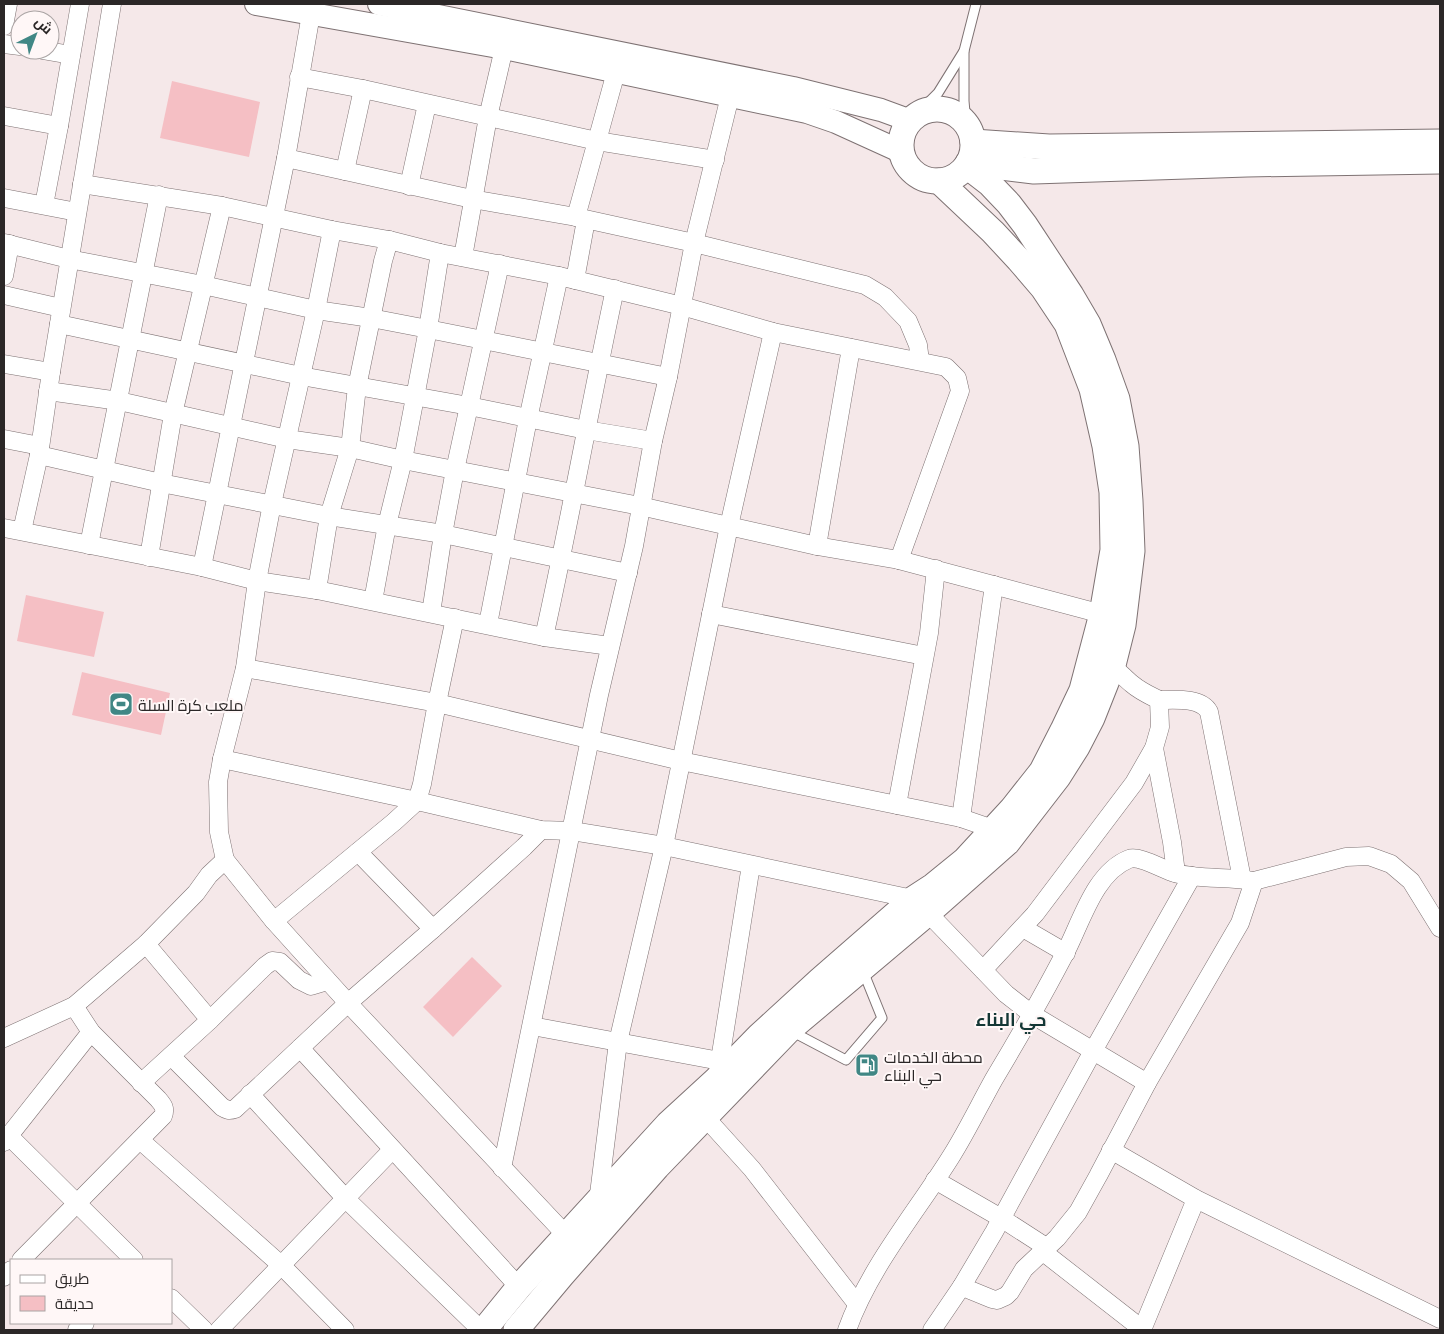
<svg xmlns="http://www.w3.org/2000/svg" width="1444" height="1334" font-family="Barlow,Cairo,sans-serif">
<rect width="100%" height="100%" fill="#f5e8e9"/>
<g fill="#f5bfc4">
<polygon points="172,81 260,102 249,157 160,138"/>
<polygon points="26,595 104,612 94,657 17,641"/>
<polygon points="82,672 170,693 161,735 72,715"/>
<polygon points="472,957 502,986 453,1037 423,1007"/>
</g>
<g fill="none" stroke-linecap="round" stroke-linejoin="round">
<g stroke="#7e7273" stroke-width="11">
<g id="service">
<polyline points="913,118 938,93 964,51"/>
<polyline points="966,124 964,101 964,51 976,4"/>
<polyline points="791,1031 846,1060 882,1018 863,971"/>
</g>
</g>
<g stroke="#7e7273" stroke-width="19">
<g id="minor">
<polyline points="4,26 8,4"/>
<polyline points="4,44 20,46"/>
<polyline points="42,50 71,55"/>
<polyline points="299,77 363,89 597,141 715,160"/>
<polyline points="4,116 59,126"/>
<polyline points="286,158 472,199 576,217 694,243 865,285 885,297 908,321 918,345 920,361"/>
<polyline points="345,171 363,89"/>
<polyline points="82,184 222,206 332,230 389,240 440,253 559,276 682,306 773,332 946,367 957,378 960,391 899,560"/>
<polyline points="409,186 427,104"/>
<polyline points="4,198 77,212"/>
<polyline points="44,205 59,126 80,4"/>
<polyline points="576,217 616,72"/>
<polyline points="332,230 316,310 272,504 257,581 245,668 222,759 218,782 219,832 225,860 274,921 348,1003 566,1235"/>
<polyline points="4,243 69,259 203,285 316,310 371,318 428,329 668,377"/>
<polyline points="463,257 488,117 504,48"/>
<polyline points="4,276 10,244"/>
<polyline points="575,280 586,220"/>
<polyline points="4,295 61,308"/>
<polyline points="59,324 301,376 469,406 586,430 653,441"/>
<polyline points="4,364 51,372"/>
<polyline points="48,391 119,401 287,439 350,448 403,460 640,506 817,546 899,560 1102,614"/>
<polyline points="4,439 40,446"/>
<polyline points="39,455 161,483 329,516 443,534 628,573"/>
<polyline points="4,528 202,567 257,581 317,590 544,637 610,646"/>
<polyline points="22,531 39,455 51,372 112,4"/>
<polyline points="89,545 159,195"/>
<polyline points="817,546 851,348"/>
<polyline points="149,557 173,414 222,206"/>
<polyline points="202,567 286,158 311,14"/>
<polyline points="317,590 329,516 350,448 357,387 383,261 389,240"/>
<polyline points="373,601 387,525 403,460 428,329 440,253"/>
<polyline points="431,613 443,534 455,470 500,264"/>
<polyline points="711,614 924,656"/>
<polyline points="488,624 528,419 559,276"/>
<path d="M544,637C570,521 590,405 615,289"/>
<polyline points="245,668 437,703 681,761 961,818 993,829"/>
<path d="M1159,700C1174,700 1201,697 1209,712L1242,879"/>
<polyline points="1154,748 1172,842 1176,873"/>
<polyline points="222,759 417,801 541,830 572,831 664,846 913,899"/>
<polyline points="897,805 929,633 936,569"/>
<polyline points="961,818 994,585"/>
<polyline points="358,852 433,929"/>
<polyline points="928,913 1006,994 1033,1015 1147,1083"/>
<polyline points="274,921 394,822 417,801 422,784 437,703 455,618"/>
<polyline points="1023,928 1066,953"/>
<polyline points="146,944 210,1020"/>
<path d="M983,970L1035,914L1134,783L1154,748L1160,727L1159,700C1149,695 1140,691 1132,684C1122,676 1116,667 1104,662"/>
<polyline points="532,1026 720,1061"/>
<polyline points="4,1038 74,1006 146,944 196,893 209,875 225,860"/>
<polyline points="300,1048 519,1287"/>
<path d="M171,1056L222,1107C227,1110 229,1111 235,1109L348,1003L433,929L524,847L541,830"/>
<polyline points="717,1079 751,865"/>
<polyline points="141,1083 210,1020 265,966 272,961 280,962 299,980 311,986 321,983 326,979"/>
<polyline points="250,1094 346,1199 481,1330"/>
<polyline points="705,1117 752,1169 857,1304"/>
<polyline points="8,1135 134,1260"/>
<polyline points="140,1140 281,1265 345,1330"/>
<polyline points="4,1142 91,1032"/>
<polyline points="1111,1150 1196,1199 1440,1319"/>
<polyline points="502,1168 599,695 634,546 653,441 668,377 694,243 730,96"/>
<polyline points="935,1180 1001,1218 1046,1247"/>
<polyline points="598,1202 618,1042 664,846 729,526 773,332"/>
<polyline points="1042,1251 1142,1329"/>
<path d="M21,1260L163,1116C166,1108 163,1105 158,1099L91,1032L74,1006"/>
<polyline points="4,1277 11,1270"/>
<polyline points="962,1286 970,1290 992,1299 997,1300 1006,1296 1010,1292 1024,1269 1057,1238 1078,1212 1098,1176 1147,1083 1240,923 1254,881"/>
<polyline points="171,1298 204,1330"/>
<polyline points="77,1330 85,1323"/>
<polyline points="219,1330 392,1150"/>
<path d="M847,1330C870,1266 916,1213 952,1155C967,1131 980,1104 994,1079C1018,1039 1041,999 1063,957C1080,927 1093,873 1129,859C1139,855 1164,870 1175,873C1200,880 1228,876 1254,881L1346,857L1369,856L1391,864L1411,881L1440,928"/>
<polyline points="932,1330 962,1286 994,1232 1093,1051 1192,876"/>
<polyline points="1142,1330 1196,1199"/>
</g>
</g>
<g stroke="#7e7273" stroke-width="24">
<g id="tertiary">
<polyline points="256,4 504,48 807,112 836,122 902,152"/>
<polyline points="379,4 793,88 881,110 911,121"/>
</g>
</g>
<g stroke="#7e7273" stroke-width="27">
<g id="secondary">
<circle cx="937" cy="145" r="36"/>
<polyline points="973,142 1049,147 1440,142"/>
<polyline points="968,163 1034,171 1247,164 1440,161"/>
<polyline points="484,1330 519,1287 668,1124 717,1079 759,1036 819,981 913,899 933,886 965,860 1012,809 1042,771 1063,730 1082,690 1102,614 1113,550 1112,492 1105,446 1092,389 1067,324 1043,288 1019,260 993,232 939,181"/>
<polyline points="516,1330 562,1275 657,1167 789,1030 928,913 1007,843 1058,777 1077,747 1092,718 1113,665 1123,625 1132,551 1130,501 1126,446 1117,399 1103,360 1088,324 1071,295 1025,225 1009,204 989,183 967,166"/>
</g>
</g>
<use href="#service" stroke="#fff" stroke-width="9"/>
<use href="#minor" stroke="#fff" stroke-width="18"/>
<use href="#tertiary" stroke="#fff" stroke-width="22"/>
<use href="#secondary" stroke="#fff" stroke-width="25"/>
</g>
<defs>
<g id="stadium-square" transform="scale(1.25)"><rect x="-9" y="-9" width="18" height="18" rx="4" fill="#408785" stroke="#fff7f7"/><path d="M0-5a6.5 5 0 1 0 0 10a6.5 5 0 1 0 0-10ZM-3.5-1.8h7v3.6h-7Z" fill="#fff"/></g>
<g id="fuel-square" transform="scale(1.25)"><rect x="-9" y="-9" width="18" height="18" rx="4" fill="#408785" stroke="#fff7f7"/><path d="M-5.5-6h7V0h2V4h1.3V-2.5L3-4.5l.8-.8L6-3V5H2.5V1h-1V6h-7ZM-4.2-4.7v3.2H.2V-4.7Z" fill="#fff"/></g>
</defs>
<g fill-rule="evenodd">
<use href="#stadium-square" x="121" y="704"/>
<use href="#fuel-square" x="867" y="1065"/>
</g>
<g text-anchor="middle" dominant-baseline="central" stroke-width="4" stroke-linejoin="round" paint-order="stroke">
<g font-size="16" fill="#2b2727" stroke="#fff7f7" text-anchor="start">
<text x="138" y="704">ملعب كرة السلة</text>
<text x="884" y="1056">محطة الخدمات<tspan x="884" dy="18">حي البناء</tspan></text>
</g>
<g font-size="18" font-weight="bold" fill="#143735" stroke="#fff7f7">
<text x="1011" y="1019">حي البناء</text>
</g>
</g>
<rect width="1444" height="1334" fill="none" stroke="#2b2727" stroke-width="10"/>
<rect x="10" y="1259" width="162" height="65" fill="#fff7f7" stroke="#aaa4a4"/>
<rect x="20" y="1275" width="25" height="8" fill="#ffffff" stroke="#aaa4a4"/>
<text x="55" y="1284" font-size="15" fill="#2b2727">طريق</text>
<rect x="20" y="1296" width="25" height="15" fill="#f5bfc4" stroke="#aaa4a4"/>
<text x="55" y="1309" font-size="15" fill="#2b2727">حديقة</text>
<g transform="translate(35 35) rotate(42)"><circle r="24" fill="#fff7f7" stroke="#aaa4a4"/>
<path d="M0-4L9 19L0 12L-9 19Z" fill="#408785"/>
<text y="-8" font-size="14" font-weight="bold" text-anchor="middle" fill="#2b2727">ش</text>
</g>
</svg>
